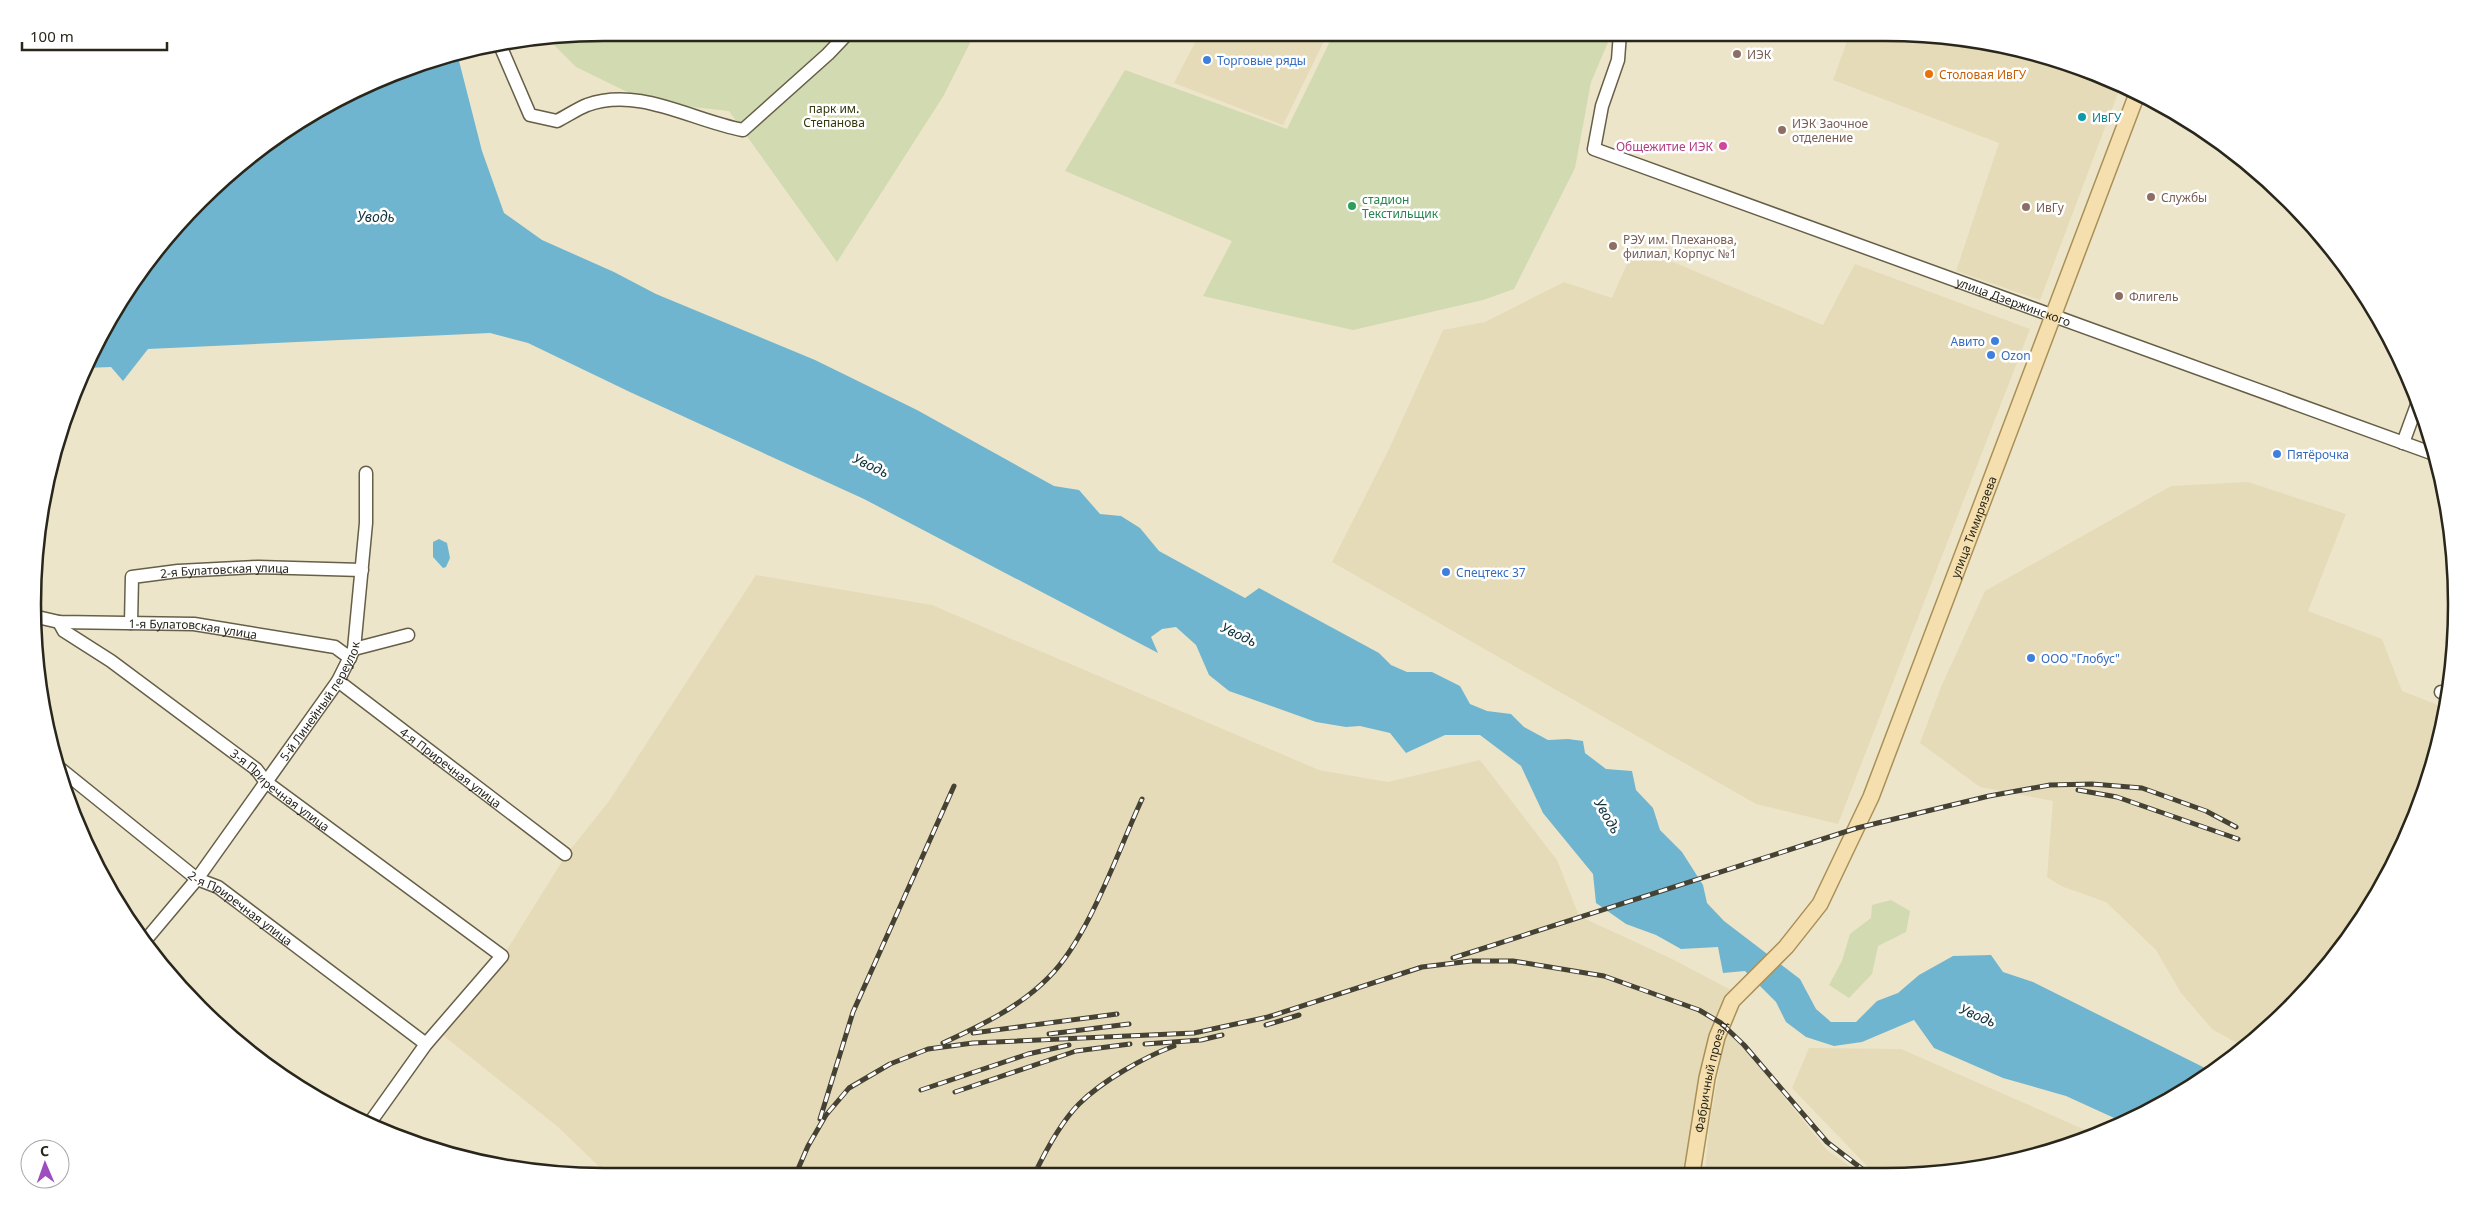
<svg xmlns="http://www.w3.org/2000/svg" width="2489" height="1209" font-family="'Noto Sans',sans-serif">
<rect width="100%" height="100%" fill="#ede5c9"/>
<g fill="#e5dbb8">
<polygon points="1200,33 1328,33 1283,125 1174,83"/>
<polygon points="1850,33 1885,33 1996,44 2104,76 2121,85 2040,300 1956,271 1999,143 1833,80"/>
<polygon points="1635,246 1823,325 1855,264 2030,329 1838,824 1756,804 1332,562 1389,449 1443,330 1485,322 1564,282 1612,298"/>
<polygon points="2248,482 2346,514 2308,611 2382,639 2402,691 2446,708 2413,824 2338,953 2244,1047 2212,1029 2181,993 2156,950 2106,902 2061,886 2047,877 2053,801 1980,787 1920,743 1941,687 1985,591 2171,486"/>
<polygon points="756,575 932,605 1319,770 1388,782 1480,760 1557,860 1579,916 1672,959 1733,991 1690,1173 609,1176 558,1127 439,1032 503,956 566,855 609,801"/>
<polygon points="1726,1029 1742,1045 1827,1150 1858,1172 1705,1172 1709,1127"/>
<polygon points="1809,1048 1901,1049 2097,1135 1959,1172 1878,1172 1869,1168 1792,1088"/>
</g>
<g fill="#d1dab0">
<polygon points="605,33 975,33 944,95 837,262 729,111 648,102 576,67 547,38"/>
<polygon points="1334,33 1612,33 1591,82 1575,168 1514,289 1483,300 1353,330 1203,296 1232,241 1065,171 1125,70 1287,129"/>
<polygon points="1891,900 1910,911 1906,932 1878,946 1872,974 1849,998 1829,985 1842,961 1850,934 1871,918 1872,905"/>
</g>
<g fill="#70b5cf">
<polygon points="457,53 482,151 504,213 542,240 614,272 656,294 815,360 917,410 1054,486 1079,490 1100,514 1121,516 1140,528 1159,551 1245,598 1259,588 1379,653 1391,665 1407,672 1432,672 1460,686 1470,704 1487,711 1511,714 1524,727 1548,740 1568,739 1583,741 1585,753 1606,769 1632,771 1636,790 1653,808 1660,830 1682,852 1703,885 1707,903 1724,921 1800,979 1816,1009 1831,1022 1856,1022 1877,1001 1898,993 1919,975 1953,956 1991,955 2003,972 2033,982 2211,1071 2123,1122 2066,1096 2003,1078 1934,1048 1914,1020 1862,1042 1834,1046 1806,1037 1786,1022 1776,1002 1745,971 1723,973 1718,947 1681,949 1656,935 1626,924 1596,903 1593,874 1543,813 1521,766 1480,735 1445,735 1406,753 1390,733 1360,726 1346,727 1316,722 1229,691 1209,675 1196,645 1176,627 1162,629 1151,637 1158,653 864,499 632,393 528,343 490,333 148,349 123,381 111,367 85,368 109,318 174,228 256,151 319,109 420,63"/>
<polygon points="439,539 447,543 450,558 446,567 443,568 433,557 433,542"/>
</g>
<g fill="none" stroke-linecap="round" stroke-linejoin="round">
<g stroke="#665f47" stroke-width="15">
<g id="minor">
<path id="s1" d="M1620,33L1618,60L1602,106L1594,149L2434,454"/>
<path d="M499,43L530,115L557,121C567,116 577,109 587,105C639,86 693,121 743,130L828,54L848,33"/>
<polyline points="2403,443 2418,402"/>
<path id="s2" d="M33,616L59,622L194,624L335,647L350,658"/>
<path id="s3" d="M59,622L64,631L111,661L256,769L266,782L502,956L426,1044L369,1124"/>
<path id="s4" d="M131,623L132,577L178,571L258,567L362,570"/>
<polyline points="354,649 408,635"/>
<path id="s5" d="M338,681L565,854"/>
<polyline points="2441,692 2448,695"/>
<path id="s6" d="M58,767L197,879L218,887L426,1044"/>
<path id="s7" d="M144,942L197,879L338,681L354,649L366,523V473"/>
</g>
</g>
<g stroke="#a99057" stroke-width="18">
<g id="major">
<path id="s8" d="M1692,1173L1707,1078L1717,1037L1732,1001L1786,947L1820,904L1871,797L2137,94"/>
</g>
</g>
<use href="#minor" stroke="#fff" stroke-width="12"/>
<use href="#major" stroke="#f5dfae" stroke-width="15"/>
<g stroke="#454133" stroke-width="5">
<g id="rail">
<polyline points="2078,790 2117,797 2238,839"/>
<polyline points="1453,958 1857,828 1989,796 2050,785 2092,784 2142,788 2206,811 2236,827"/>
<polyline points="1266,1025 1299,1015"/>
<polyline points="973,1033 1117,1014"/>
<polyline points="1049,1034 1129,1024"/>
<path d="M943,1043C980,1026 1020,1007 1049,977C1089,937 1118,851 1142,799"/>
<polyline points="1145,1044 1201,1040 1222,1035"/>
<polyline points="921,1090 1028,1054 1069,1045"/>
<polyline points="955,1092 1076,1051 1130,1044"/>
<polyline points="820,1119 853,1012 954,786"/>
<path d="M1034,1175C1045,1152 1061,1122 1079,1104C1102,1081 1144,1057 1174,1046"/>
<polyline points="795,1176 808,1146 826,1115 849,1088 890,1064 928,1049 973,1043 1194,1033 1268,1017 1422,967 1471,961 1513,961 1604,976 1699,1010 1721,1023 1744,1045 1827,1142 1866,1172"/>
</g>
</g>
<use href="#rail" stroke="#fff" stroke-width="3" stroke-dasharray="9" stroke-linecap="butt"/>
</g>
<g fill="#8d6e63" stroke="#fff" stroke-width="2">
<circle cx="1737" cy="54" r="5"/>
<circle cx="1782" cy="130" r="5"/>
<circle cx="2151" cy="197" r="5"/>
<circle cx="2026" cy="207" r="5"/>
<circle cx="1613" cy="246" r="5"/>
<circle cx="2119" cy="296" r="5"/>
</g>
<g fill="#3f7fe0" stroke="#fff" stroke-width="2">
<circle cx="1207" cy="60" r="5"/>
<circle cx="1995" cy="341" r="5"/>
<circle cx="1991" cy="355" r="5"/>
<circle cx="2277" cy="454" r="5"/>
<circle cx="1446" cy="572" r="5"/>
<circle cx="2031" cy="658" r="5"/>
</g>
<circle fill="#e8710a" stroke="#fff" stroke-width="2" cx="1929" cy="74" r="5"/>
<circle fill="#0f9aa8" stroke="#fff" stroke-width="2" cx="2082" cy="117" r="5"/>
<circle fill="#d1479c" stroke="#fff" stroke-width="2" cx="1723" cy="146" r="5"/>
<circle fill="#2e9e5b" stroke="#fff" stroke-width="2" cx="1352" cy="206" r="5"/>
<g text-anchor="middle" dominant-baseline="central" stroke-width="5" stroke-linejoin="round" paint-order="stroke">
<g font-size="12" fill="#785e54" stroke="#fff" text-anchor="start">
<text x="1747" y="54">ИЭК</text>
<text x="1792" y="123">ИЭК Заочное<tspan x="1792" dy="14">отделение</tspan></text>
<text x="2161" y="197">Службы</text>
<text x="2036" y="207">ИвГу</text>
<text x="1623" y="239">РЭУ им. Плеханова,<tspan x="1623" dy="14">филиал, Корпус №1</tspan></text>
<text x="2129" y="296">Флигель</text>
</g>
<g font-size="12" fill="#366cbe" stroke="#fff" text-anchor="start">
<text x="1217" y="60">Торговые ряды</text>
<text x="1985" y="341" text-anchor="end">Авито</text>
<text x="2001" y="355">Ozon</text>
<text x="2287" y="454">Пятёрочка</text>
<text x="1456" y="572">Спецтекс 37</text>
<text x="2041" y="658">ООО "Глобус"</text>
</g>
<g font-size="12" fill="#c56008" stroke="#fff" text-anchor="start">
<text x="1939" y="74">Столовая ИвГУ</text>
</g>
<g font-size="12" fill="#343a0d" stroke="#fff">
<text x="834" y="108">парк им.<tspan x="834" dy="14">Степанова</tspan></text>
</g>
<g font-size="12" fill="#0d838f" stroke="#fff" text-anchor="start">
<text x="2092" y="117">ИвГУ</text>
</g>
<g font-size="12" fill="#b23c85" stroke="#fff" text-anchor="end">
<text x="1713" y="146">Общежитие ИЭК</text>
</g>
<g font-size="12" fill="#27864d" stroke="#fff" text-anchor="start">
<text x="1362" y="199">стадион<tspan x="1362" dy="14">Текстильщик</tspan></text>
</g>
<g font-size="12" fill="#29261b" stroke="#fff">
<text stroke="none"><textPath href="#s1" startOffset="566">улица Дзержинского</textPath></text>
<text stroke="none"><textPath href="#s8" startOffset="716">улица Тимирязева</textPath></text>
<text stroke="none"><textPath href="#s4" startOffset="139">2-я Булатовская улица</textPath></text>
<text stroke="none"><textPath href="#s2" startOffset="161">1-я Булатовская улица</textPath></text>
<text stroke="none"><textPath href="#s7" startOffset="299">5-й Линейный переулок</textPath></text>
<text stroke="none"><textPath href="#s5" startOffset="142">4-я Приречная улица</textPath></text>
<text stroke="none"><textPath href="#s3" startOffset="279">3-я Приречная улица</textPath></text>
<text stroke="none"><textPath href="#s6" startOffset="231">2-я Приречная улица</textPath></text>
<text stroke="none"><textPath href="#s8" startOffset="98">Фабричный проезд</textPath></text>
</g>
<g font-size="14" font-style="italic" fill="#0e303b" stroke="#fff">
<text x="376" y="216">Уводь</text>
<text transform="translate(871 465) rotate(25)">Уводь</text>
<text transform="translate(1239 634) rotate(25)">Уводь</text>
<text transform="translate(1608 816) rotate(60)">Уводь</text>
<text transform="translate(1978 1015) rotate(23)">Уводь</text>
</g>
</g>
<path d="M0 0H2489V1209H0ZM604 41H1885A563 563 0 0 1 2448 604V605A563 563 0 0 1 1885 1168H604A563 563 0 0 1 41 605V604A563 563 0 0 1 604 41Z" fill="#fff" fill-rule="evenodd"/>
<path fill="none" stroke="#29261b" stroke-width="2.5" d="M604 41H1885A563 563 0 0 1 2448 604V605A563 563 0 0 1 1885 1168H604A563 563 0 0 1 41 605V604A563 563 0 0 1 604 41Z"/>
<g transform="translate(45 1164) rotate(358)"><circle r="24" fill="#ffffff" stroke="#a9a8a4"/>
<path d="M0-4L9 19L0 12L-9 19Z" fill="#9d4dbd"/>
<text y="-8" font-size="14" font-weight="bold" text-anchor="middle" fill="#29261b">С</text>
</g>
<path d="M22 42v8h145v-8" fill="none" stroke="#29261b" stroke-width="2.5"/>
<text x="30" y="42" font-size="15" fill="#29261b" stroke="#ffffff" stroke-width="4" paint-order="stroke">100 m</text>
</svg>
